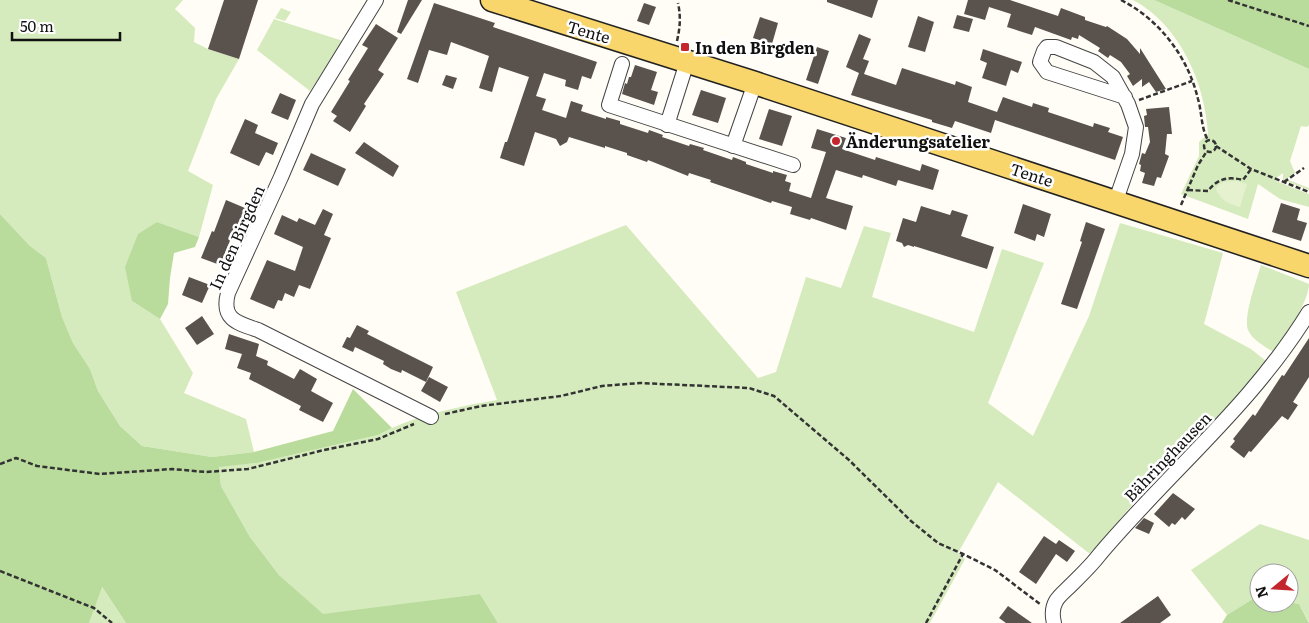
<svg xmlns="http://www.w3.org/2000/svg" width="1309" height="623" font-family="Literata,serif">
<rect width="100%" height="100%" fill="#fffdf5"/>
<g fill="#d5ebbd">
<polygon points="0,0 183,0 175,9 195,28 194,42 208,49 239,59 216,99 188,171 213,185 199,237 157,222 132,301 160,319 193,373 184,393 246,419 254,452 212,457 142,446 120,426 98,391 90,369 73,343 62,317 46,258 30,246 0,214"/>
<path d="M1133,0H1154L1309,69V125L1307,127L1301,126L1290,161L1295,173L1286,179L1309,188V190L1283,180V173L1275,179L1276,181L1309,194V207L1280,199L1258,184L1248,219L1181,194L1199,156V142L1208,134C1205,83 1180,25 1133,0Z"/>
<polygon points="281,8 291,12 285,21 275,18"/>
<polygon points="274,19 340,40 343,42 310,91 257,50"/>
<path d="M1120,223L1223,253L1204,324L1251,349L1266,361L1213,427L1138,498L1090,554L998,482L958,553L965,559L930,623H498L480,594L323,615L279,575L250,537L221,486L219,466L257,463L378,435C415,415 457,407 497,400L456,292L626,225L758,378L776,372L806,277L841,288L864,226L891,233L872,297L974,332L1002,249L1044,263L988,403L1033,436L1089,316Z"/>
<path d="M1261,265L1309,284C1309,301 1285,337 1275,353C1266,347 1253,341 1248,330C1243,317 1257,279 1261,265Z"/>
<polygon points="1260,524 1309,540 1309,622 1299,604 1289,602 1289,573 1259,573 1259,595 1227,615 1191,570"/>
<polygon points="101,586 126,623 89,623"/>
</g>
<g fill="#b9dc9c">
<polygon points="1154,0 1309,0 1309,69"/>
<polygon points="0,214 30,246 46,258 62,317 73,343 90,369 98,391 120,426 142,446 212,457 254,452 333,431 353,389 392,428 378,435 257,463 219,467 221,486 250,537 279,575 323,614 480,594 498,623 126,623 102,587 89,623 0,623"/>
<polygon points="157,222 199,237 195,247 174,253 170,278 168,304 160,319 132,301 125,267 138,234"/>
<polygon points="1259,595 1259,603 1289,603 1289,602 1299,604 1309,623 1222,623 1227,615"/>
</g>
<path fill="#e6f2cf" d="M1236,181L1247,184L1240,207C1229,204 1221,201 1216,189C1219,181 1229,181 1236,181Z"/>
<g fill="#5a524d">
<polygon points="224,0 258,0 239,59 208,49"/>
<polygon points="408,0 422,0 401,34 397,32"/>
<polygon points="827,0 878,0 872,18 827,2"/>
<polygon points="968,0 1010,0 1058,16 1061,8 1085,17 1085,20 1106,27 1107,26 1127,39 1140,54 1140,48 1166,89 1156,92 1149,82 1142,87 1142,79 1133,86 1127,76 1130,74 1121,62 1110,55 1108,58 1098,51 1100,48 1079,35 1078,39 1072,37 1071,40 1035,27 1032,35 1007,27 1011,14 989,7 985,20 964,14"/>
<polygon points="434,3 495,23 493,27 597,62 591,79 582,76 578,90 565,86 566,80 544,73 536,96 546,99 542,110 566,118 571,101 583,105 581,111 606,119 606,117 620,121 620,124 648,133 649,130 663,135 662,137 689,146 690,144 704,148 703,150 732,160 733,157 746,162 746,164 773,173 773,171 787,175 785,181 791,183 789,191 811,198 826,152 811,148 817,129 846,138 842,149 875,160 876,157 920,171 922,164 939,170 933,190 898,180 896,186 863,175 862,178 836,170 826,198 853,206 846,230 811,218 810,220 790,214 792,207 772,201 771,203 710,182 711,180 689,173 688,176 648,160 647,162 627,155 627,153 605,146 605,148 569,137 567,142 560,146 556,139 535,132 524,166 500,158 505,142 507,142 529,77 499,67 492,92 479,88 489,56 451,42 447,55 429,50 418,83 407,79"/>
<polygon points="644,3 656,7 649,25 637,21"/>
<polygon points="957,15 973,19 969,32 953,28"/>
<polygon points="918,16 934,22 925,52 908,47"/>
<polygon points="760,17 778,23 772,44 753,38"/>
<polygon points="376,24 398,38 378,70 384,74 364,104 366,106 350,132 333,121 337,116 331,112 350,81 348,80 368,48 362,45"/>
<polygon points="859,34 871,39 863,59 869,61 864,74 896,85 902,68 955,85 956,81 972,87 968,102 997,112 1003,97 1032,107 1033,103 1049,108 1048,112 1093,127 1094,123 1110,128 1108,132 1123,137 1115,160 995,120 991,133 955,121 952,128 932,122 932,120 851,95 859,73 846,67"/>
<polygon points="817,47 829,51 818,84 806,80"/>
<polygon points="983,49 1022,62 1018,73 1011,70 1006,86 982,78 987,63 980,60"/>
<polygon points="635,65 657,72 651,90 658,92 654,105 622,94 625,83 627,84 629,77 631,77"/>
<polygon points="446,75 457,78 453,89 442,85"/>
<polygon points="701,90 726,98 718,123 692,115"/>
<polygon points="280,93 296,100 288,120 271,113"/>
<polygon points="1169,107 1172,134 1167,134 1165,154 1169,156 1161,178 1157,177 1154,186 1142,183 1145,173 1140,171 1141,165 1139,164 1142,153 1145,154 1150,142 1148,127 1145,127 1144,116 1147,115 1146,109"/>
<polygon points="769,109 792,116 782,146 759,139"/>
<polygon points="245,119 258,125 255,133 278,143 273,155 266,152 259,166 230,153"/>
<polygon points="364,142 399,166 393,177 355,153"/>
<polygon points="311,153 346,169 338,186 303,170"/>
<polygon points="226,200 245,208 238,227 236,226 220,265 201,258 212,231 214,232"/>
<polygon points="1281,203 1300,209 1297,220 1307,223 1301,241 1272,232"/>
<polygon points="1023,204 1051,214 1044,237 1037,234 1035,241 1014,233"/>
<polygon points="921,206 950,215 952,210 968,215 961,236 994,247 987,269 914,246 914,247 908,245 904,247 902,243 896,241 903,218 916,222"/>
<polygon points="323,209 333,214 324,235 331,238 310,289 299,285 294,297 285,293 282,301 278,300 274,309 250,299 267,260 295,271 303,247 274,234 282,215 297,222 299,218 315,225"/>
<polygon points="1086,222 1105,229 1077,309 1061,304 1082,242 1080,241"/>
<polygon points="189,277 210,285 202,303 182,295"/>
<polygon points="202,316 214,334 197,345 185,328"/>
<polygon points="357,325 369,331 367,334 433,367 426,382 402,370 401,373 391,369 383,364 384,361 355,347 353,352 342,347 347,337 350,338"/>
<polygon points="229,334 259,344 256,356 268,361 267,365 294,379 300,369 317,379 311,391 333,403 323,422 299,410 301,406 249,379 251,373 237,368 242,354 225,349"/>
<polygon points="1309,338 1309,377 1293,402 1298,405 1288,420 1282,416 1251,452 1249,451 1244,458 1230,447 1235,441 1233,439 1253,414 1255,416 1282,375 1284,376"/>
<polygon points="429,377 448,387 440,402 421,391"/>
<polygon points="1173,493 1195,509 1185,520 1182,517 1175,525 1172,523 1169,527 1154,514"/>
<polygon points="1144,518 1154,523 1149,534 1135,528"/>
<polygon points="1044,536 1056,544 1059,540 1075,551 1067,562 1056,554 1036,584 1019,572"/>
<polygon points="1158,596 1171,615 1160,623 1120,623"/>
<polygon points="1008,606 1032,623 1006,623 999,618"/>
</g>
<g fill="none" stroke-linecap="round" stroke-linejoin="round">
<g stroke="#444" stroke-width="16">
<g id="minor">
<path d="M376,0L312,104L281,177L228,293C221,319 237,323 258,330L431,417"/>
<polyline points="622,64 609,105 793,165"/>
<polyline points="667,125 687,62"/>
<polyline points="733,146 755,83"/>
<polyline points="1115,203 1132,154 1136,127 1128,104 1113,77 1094,62 1056,47 1047,47 1044,51 1040,62 1047,72 1125,97"/>
<path d="M1054,623C1052,615 1052,608 1056,601C1059,596 1065,591 1069,587C1080,576 1091,566 1100,554C1170,471 1252,405 1309,312"/>
</g>
</g>
<g stroke="#222" stroke-width="25">
<polyline id="primary" points="492,0 755,83 1309,266"/>
</g>
<g stroke="#333" stroke-width="2.5" stroke-dasharray="5 2.5" stroke-linecap="butt">
<path d="M1121,0C1160,20 1188,57 1198,99C1202,112 1201,129 1208,140"/>
<polyline points="1228,0 1309,26"/>
<path d="M677,41C680,28 681,17 678,3"/>
<polyline points="1139,100 1192,81"/>
<circle cx="1210" cy="146" r="6"/>
<polyline points="1216,146 1251,169 1309,192"/>
<polyline points="1284,182 1304,168"/>
<path d="M1188,190L1208,191C1217,179 1228,176 1243,180L1251,169"/>
<polyline points="1181,205 1198,165 1207,151"/>
<polyline points="445,414 481,406 561,396 602,386 640,383 749,388 774,396 849,460 911,521 938,543 963,554"/>
<polyline points="0,464 16,458 37,466 100,474 172,469 206,472 248,469 324,450 378,439 414,424"/>
<polyline points="0,571 94,608 112,623"/>
<polyline points="926,623 963,554 995,570 1040,604"/>
</g>
<use href="#minor" stroke="#fff" stroke-width="14"/>
<use href="#primary" stroke="#f9d66b" stroke-width="22"/>
</g>
<g fill="#c4262e" stroke="#fff" stroke-width="2">
<rect x="680" y="42" width="10" height="10" rx="2.5"/>
<circle cx="836" cy="141" r="5"/>
</g>
<g text-anchor="middle" dominant-baseline="central" stroke-width="5" stroke-linejoin="round" paint-order="stroke">
<g font-size="16" fill="#111" stroke="#fff">
<text transform="translate(589 31) rotate(16)">Tente</text>
<text transform="translate(1032 174) rotate(18)">Tente</text>
<text transform="translate(236 237) rotate(-66)">In den Birgden</text>
<text transform="translate(1167 456) rotate(-46)">Bähringhausen</text>
</g>
<g font-size="16" font-weight="bold" fill="#111" stroke="#fff" text-anchor="start">
<text x="695" y="47">In den Birgden</text>
<text x="846" y="141">Änderungsatelier</text>
</g>
</g>
<g transform="translate(1274 588) rotate(252)"><circle r="24" fill="#ffffff" stroke="#a0a0a0"/>
<path d="M0-4L9 19L0 12L-9 19Z" fill="#c4262e"/>
<text y="-8" font-size="14" font-weight="bold" text-anchor="middle" fill="#111111">N</text>
</g>
<path d="M12 32v8h108v-8" fill="none" stroke="#111111" stroke-width="2.5"/>
<text x="20" y="32" font-size="15" fill="#111111" stroke="#ffffff" stroke-width="4" paint-order="stroke">50 m</text>
</svg>
